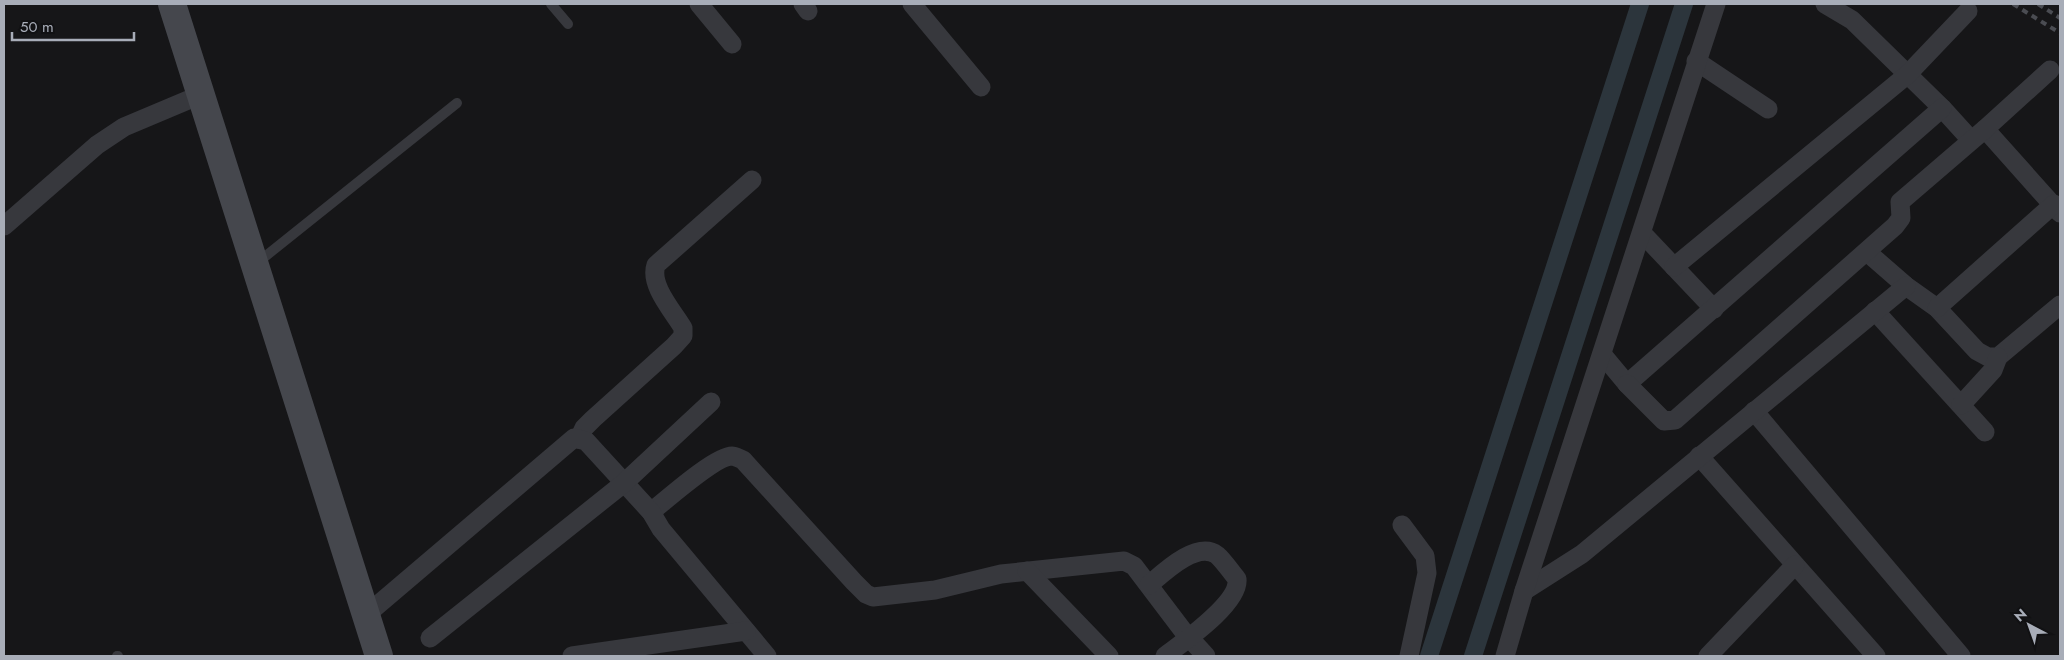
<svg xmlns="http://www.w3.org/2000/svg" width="2064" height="660" font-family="Jost,sans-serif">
<rect width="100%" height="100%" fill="#161618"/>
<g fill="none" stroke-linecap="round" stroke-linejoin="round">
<g stroke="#2c353c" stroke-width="18">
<polyline points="1429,656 1640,4"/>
<polyline points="1473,656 1684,4"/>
</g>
<g stroke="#37383d" stroke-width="10">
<polyline points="551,4 568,24"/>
<polyline points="257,263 457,103"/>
<polyline points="117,656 118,656"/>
</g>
<g stroke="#37383d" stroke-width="19">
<polyline points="699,4 732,44"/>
<polyline points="803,4 808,11"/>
<polyline points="912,4 981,87"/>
<polyline points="1825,4 1852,20 1942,108 1971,140"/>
<polyline points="1696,61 1768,109"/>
<polyline points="1985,129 2060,213"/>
<polyline points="4,226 97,145 124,127 200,95"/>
<polyline points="1642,233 1714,309"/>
<polyline points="1867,252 1906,286 1937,308 1977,351 1988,357 1998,357 2060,305"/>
<polyline points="1674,267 1907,75 1968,11"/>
<polyline points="1937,308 2054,204"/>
<polyline points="1875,311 1985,432"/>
<polyline points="1602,354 1627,384 1942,108"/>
<polyline points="1627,384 1664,421 1675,420 1895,226 1901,218 1900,202 1985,129 2050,70"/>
<polyline points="1961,405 1993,370 1998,357"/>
<polyline points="1754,411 1961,656"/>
<path d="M579,439L584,428L593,419L674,346L683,336V328C673,311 649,285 656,265L752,180"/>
<polyline points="1699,456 1876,656"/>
<path d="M651,512C665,501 715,456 732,456C735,456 740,459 743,460L854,582L866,594L873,597L935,590L1001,574L1124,561L1134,566L1184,632L1206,656"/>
<polyline points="1402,525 1425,556 1427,573 1409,656"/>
<polyline points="1027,571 1109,656"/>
<path d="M1149,585C1163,573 1197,540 1217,555C1224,561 1231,572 1237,579C1240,603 1183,642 1165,656"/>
<polyline points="1524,591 1582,554 1906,286"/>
<polyline points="366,615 574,438 586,441 651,512 661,529 767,656"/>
<polyline points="430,638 624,483 711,402"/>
<polyline points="572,656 746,631"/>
<polyline points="1505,656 1524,591 1716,4"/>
<polyline points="1708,656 1795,565"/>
</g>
<polyline stroke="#45474d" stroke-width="28" points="172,4 379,656"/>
<g stroke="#4a4c52" stroke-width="4" stroke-dasharray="6 5" stroke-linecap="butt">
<polyline points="2013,4 2060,33"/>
<polyline points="2038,4 2060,18"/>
</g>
</g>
<rect width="2064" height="660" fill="none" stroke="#a8adb8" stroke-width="10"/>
<g transform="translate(2029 625) rotate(319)" stroke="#111113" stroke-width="4" paint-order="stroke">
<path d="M0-4L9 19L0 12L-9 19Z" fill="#a8adb8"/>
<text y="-8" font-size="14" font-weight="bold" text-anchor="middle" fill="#a8adb8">N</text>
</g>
<path d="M12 32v8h122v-8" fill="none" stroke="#a8adb8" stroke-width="2.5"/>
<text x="20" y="32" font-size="15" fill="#a8adb8" stroke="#111113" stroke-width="4" paint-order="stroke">50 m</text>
</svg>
